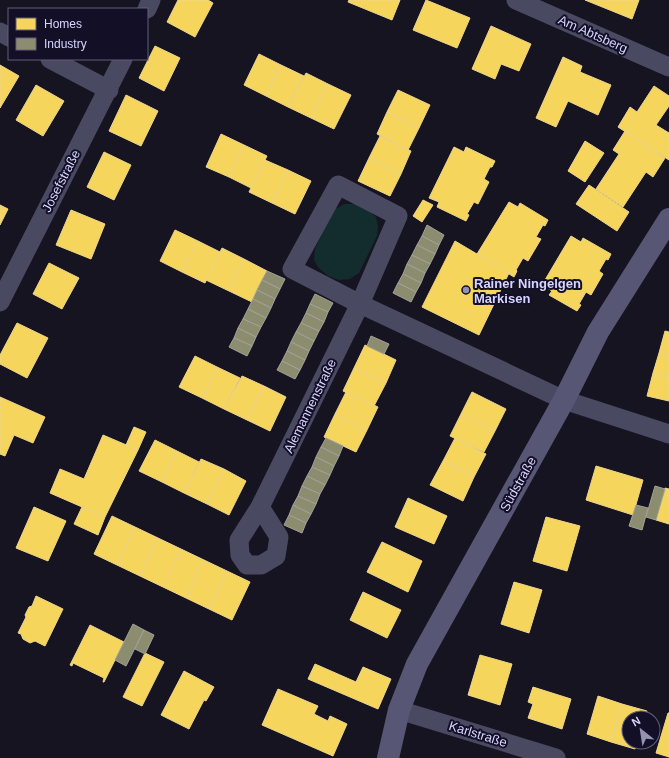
<svg xmlns="http://www.w3.org/2000/svg" width="669" height="758" font-family="Helvetica,sans-serif">
<rect width="100%" height="100%" fill="#161421"/>
<polygon fill="#132c2d" points="344,204 355,204 366,208 376,217 378,226 377,236 359,273 350,279 339,280 328,276 318,267 314,260 315,249 332,211"/>
<g fill="#f6d55c" stroke="#edd58d">
<polygon points="178,0 208,0 213,3 195,37 167,22"/>
<polygon points="349,0 400,0 392,20 348,2"/>
<polygon points="426,0 470,18 457,48 413,30"/>
<polygon points="585,0 639,0 632,19"/>
<polygon points="491,26 531,44 519,71 501,64 495,79 472,69"/>
<polygon points="155,46 180,58 164,91 139,78"/>
<polygon points="259,54 281,65 266,96 244,85"/>
<polygon points="563,57 582,66 580,72 611,85 598,115 568,101 556,127 536,118"/>
<polygon points="0,65 19,76 0,108"/>
<polygon points="281,65 304,76 288,107 266,96"/>
<polygon points="306,73 328,84 311,118 288,107"/>
<polygon points="328,84 351,95 334,129 311,118"/>
<polygon points="36,85 64,101 43,136 16,120"/>
<polygon points="654,86 669,96 669,106 656,125 669,133 669,160 618,127 630,107 637,112"/>
<polygon points="398,90 430,105 419,128 387,112"/>
<polygon points="126,95 158,111 141,146 109,131"/>
<polygon points="387,112 419,128 408,150 377,134"/>
<polygon points="625,131 665,158 653,177 646,172 623,207 596,189 619,154 613,150"/>
<polygon points="221,134 244,145 229,177 206,167"/>
<polygon points="380,136 411,151 401,174 369,158"/>
<polygon points="585,141 604,153 585,182 568,171"/>
<polygon points="244,145 267,156 251,188 229,177"/>
<polygon points="454,147 464,152 466,147 495,161 492,167 490,167 484,179 489,182 478,204 474,202 467,214 469,215 466,221 437,207 439,202 429,198"/>
<polygon points="104,152 131,165 114,200 87,187"/>
<polygon points="369,158 401,174 390,196 358,181"/>
<polygon points="265,160 288,170 272,203 249,192"/>
<polygon points="288,170 311,181 295,214 272,203"/>
<polygon points="589,185 629,212 617,231 576,204"/>
<polygon points="423,200 433,205 422,222 413,216"/>
<polygon points="509,202 518,207 520,203 548,220 545,226 543,225 536,237 541,239 528,261 523,258 516,270 517,271 514,277 477,254"/>
<polygon points="0,205 8,209 0,225"/>
<polygon points="71,210 105,224 91,259 56,245"/>
<polygon points="175,230 198,241 182,272 160,261"/>
<polygon points="571,236 581,242 583,238 611,254 608,260 606,259 599,271 603,274 591,295 586,292 579,304 581,305 577,311 549,295 552,291 542,285"/>
<polygon points="198,241 220,252 205,283 182,272"/>
<polygon points="455,241 509,273 479,335 422,307"/>
<polygon points="222,248 244,259 229,291 206,280"/>
<polygon points="244,259 267,271 252,302 229,291"/>
<polygon points="49,263 79,278 62,309 33,294"/>
<polygon points="17,323 48,338 27,378 0,364 0,355"/>
<polygon points="665,331 669,332 669,356 659,353"/>
<polygon points="365,345 396,360 386,383 354,368"/>
<polygon points="659,353 669,356 669,378 653,373"/>
<polygon points="195,356 217,367 202,398 179,387"/>
<polygon points="217,367 240,378 224,409 202,398"/>
<polygon points="354,368 386,383 374,406 343,391"/>
<polygon points="653,373 669,378 669,401 647,396"/>
<polygon points="242,376 264,386 247,420 224,409"/>
<polygon points="264,386 286,397 270,431 247,420"/>
<polygon points="346,392 378,407 367,430 335,414"/>
<polygon points="472,392 506,409 495,431 461,414"/>
<polygon points="0,397 45,417 33,443 14,435 5,456 0,454"/>
<polygon points="335,414 367,430 356,452 324,437"/>
<polygon points="461,414 495,431 484,452 450,436"/>
<polygon points="134,427 146,432 138,450 126,445"/>
<polygon points="103,435 138,450 105,517 50,493 60,469 84,479"/>
<polygon points="455,438 486,454 474,477 443,461"/>
<polygon points="155,440 177,451 162,482 139,471"/>
<polygon points="177,451 199,462 184,493 162,482"/>
<polygon points="201,459 224,469 207,504 184,493"/>
<polygon points="443,461 474,477 463,501 430,485"/>
<polygon points="596,466 643,480 633,515 586,500"/>
<polygon points="224,469 246,481 229,515 207,504"/>
<polygon points="665,488 669,489 669,524 656,520"/>
<polygon points="408,498 447,516 434,544 395,527"/>
<polygon points="34,507 66,521 48,561 16,548"/>
<polygon points="82,507 105,517 98,535 74,524"/>
<polygon points="112,516 135,527 117,565 94,554"/>
<polygon points="546,517 580,526 567,571 533,561"/>
<polygon points="135,527 158,538 140,576 117,565"/>
<polygon points="158,538 181,549 163,587 140,576"/>
<polygon points="382,542 422,561 408,592 367,572"/>
<polygon points="181,549 204,560 186,598 163,587"/>
<polygon points="204,560 227,571 209,609 186,598"/>
<polygon points="227,571 250,582 232,620 209,609"/>
<polygon points="514,582 542,590 529,633 501,624"/>
<polygon points="363,592 401,610 387,638 350,620"/>
<polygon points="36,596 63,609 45,646 35,641 30,643 23,639 21,634 18,633 26,617 25,615 29,607 32,606"/>
<polygon points="90,625 124,642 104,682 103,682 104,678 73,663 72,666 70,665"/>
<polygon points="145,653 164,662 142,706 123,697"/>
<polygon points="480,655 512,664 500,705 468,695"/>
<polygon points="315,664 356,682 363,667 391,679 378,709 308,679"/>
<polygon points="184,671 214,687 206,701 204,700 189,729 161,715"/>
<polygon points="533,687 571,699 562,729 528,718 533,704 528,702"/>
<polygon points="278,689 318,706 314,714 328,721 330,716 347,724 333,756 262,725"/>
<polygon points="598,696 622,704 611,742 587,734"/>
<polygon points="622,704 647,711 645,718 629,718 629,742 638,742 635,749 611,742"/>
<polygon points="668,713 669,713 669,757 656,753"/>
</g>
<g fill="#8c8c6e" stroke="#a3a29a">
<polygon points="427,225 444,235 439,245 422,236"/>
<polygon points="422,236 439,245 435,254 417,245"/>
<polygon points="417,245 435,254 430,264 412,255"/>
<polygon points="412,255 430,264 425,273 407,264"/>
<polygon points="407,264 425,273 421,283 403,274"/>
<polygon points="267,271 285,279 280,289 262,280"/>
<polygon points="403,274 421,283 416,292 398,283"/>
<polygon points="262,280 280,289 275,299 257,290"/>
<polygon points="398,283 416,292 411,302 393,293"/>
<polygon points="257,290 275,299 271,308 253,299"/>
<polygon points="315,294 333,303 328,312 310,304"/>
<polygon points="253,299 271,308 266,318 248,309"/>
<polygon points="310,304 328,312 324,322 306,313"/>
<polygon points="248,309 266,318 261,327 243,319"/>
<polygon points="306,313 324,322 319,331 301,323"/>
<polygon points="243,319 261,327 256,337 238,328"/>
<polygon points="301,323 319,331 314,341 296,332"/>
<polygon points="238,328 256,337 252,346 234,338"/>
<polygon points="296,332 314,341 309,351 291,342"/>
<polygon points="371,336 389,344 384,354 367,346"/>
<polygon points="234,338 252,346 247,356 229,347"/>
<polygon points="291,342 309,351 305,360 287,351"/>
<polygon points="287,351 305,360 300,370 282,361"/>
<polygon points="282,361 300,370 295,379 277,370"/>
<polygon points="326,438 343,446 339,456 321,447"/>
<polygon points="321,447 339,456 334,466 316,457"/>
<polygon points="316,457 334,466 330,475 312,467"/>
<polygon points="312,467 330,475 325,485 307,476"/>
<polygon points="307,476 325,485 320,494 302,486"/>
<polygon points="302,486 320,494 316,504 298,496"/>
<polygon points="655,486 665,489 656,520 646,517"/>
<polygon points="298,496 316,504 311,514 293,505"/>
<polygon points="293,505 311,514 306,523 289,515"/>
<polygon points="636,505 648,508 642,530 629,526"/>
<polygon points="289,515 306,523 302,533 284,525"/>
<polygon points="133,624 144,630 126,666 115,660"/>
<polygon points="144,630 154,635 145,654 135,649"/>
</g>
<g fill="none" stroke-linecap="round" stroke-linejoin="round">
<g stroke="#4a4962" stroke-width="19">
<polyline points="516,0 669,67"/>
<polyline points="147,9 151,0"/>
<polyline points="0,32 9,37"/>
<polyline points="50,59 109,90"/>
<polygon points="338,185 398,216 360,304 292,269"/>
<polyline points="0,302 123,59"/>
<polyline points="260,507 279,537 276,556 261,565 247,565 240,555 239,540 260,507 360,304 564,400 669,434"/>
<polyline points="399,710 556,758"/>
</g>
<polyline stroke="#575674" stroke-width="22" points="388,758 399,710 417,664 564,400 598,332 669,219"/>
</g>
<circle fill="#9591b1" stroke="#130f26" stroke-width="1.5" cx="466" cy="290" r="4"/>
<g text-anchor="middle" dominant-baseline="central" stroke-width="4" stroke-linejoin="round" paint-order="stroke">
<g font-size="13" fill="#d9d4ff" stroke="#130f26">
<text transform="translate(593 34) rotate(24)">Am Abtsberg</text>
<text transform="translate(61 181) rotate(-63)">Josefstraße</text>
<text transform="translate(310 406) rotate(-64)">Alemannenstraße</text>
<text transform="translate(518 484) rotate(-61)">Südstraße</text>
<text transform="translate(478 734) rotate(17)">Karlstraße</text>
</g>
<g font-size="13" font-weight="bold" fill="#d9d4ff" stroke="#130f26" text-anchor="start">
<text x="474" y="283">Rainer Ningelgen<tspan x="474" dy="15">Markisen</tspan></text>
</g>
</g>
<rect x="8" y="8" width="140" height="52" fill="#130f26" stroke="#625e7d"/>
<rect x="16" y="18" width="20" height="12" fill="#f6d55c" stroke="#625e7d"/>
<text x="44" y="28" font-size="12" fill="#d9d4ff">Homes</text>
<rect x="16" y="38" width="20" height="12" fill="#8c8c6e" stroke="#625e7d"/>
<text x="44" y="48" font-size="12" fill="#d9d4ff">Industry</text>
<g transform="translate(641 730) rotate(330)"><circle r="19" fill="#130f26" stroke="#625e7d"/>
<path d="M0-3L7 15L0 10L-7 15Z" fill="#9591b1"/>
<text y="-6" font-size="11" font-weight="bold" text-anchor="middle" fill="#d9d4ff">N</text>
</g>
</svg>
